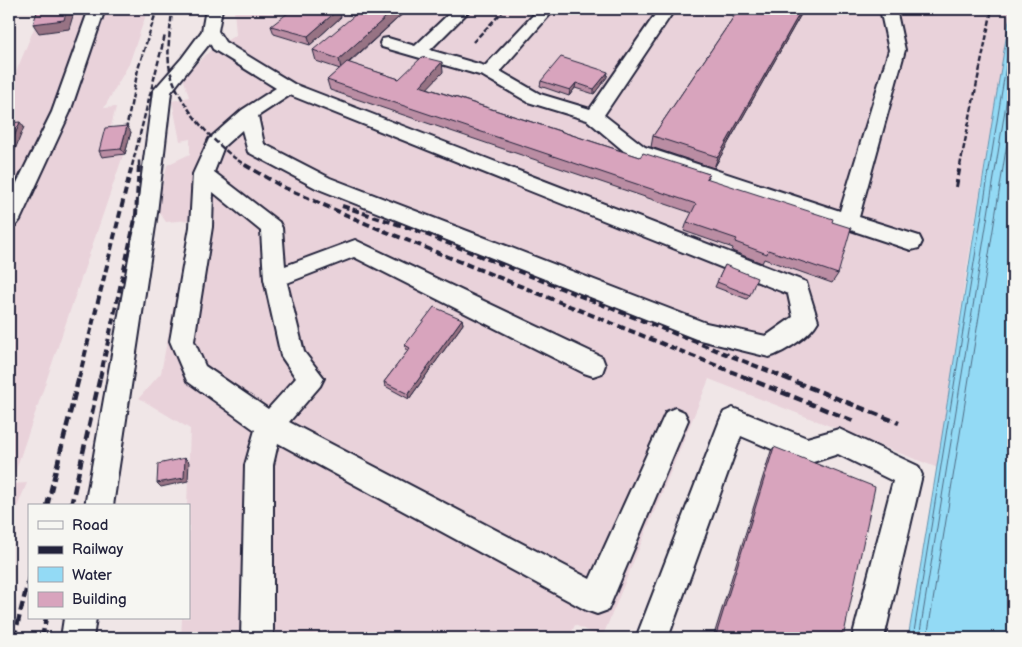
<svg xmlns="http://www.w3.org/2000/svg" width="1022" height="647" font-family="'Balsamiq Sans',sans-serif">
<rect width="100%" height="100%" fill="#f0e6e7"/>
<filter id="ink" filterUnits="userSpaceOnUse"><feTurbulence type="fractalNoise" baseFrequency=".02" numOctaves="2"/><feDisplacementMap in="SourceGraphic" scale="10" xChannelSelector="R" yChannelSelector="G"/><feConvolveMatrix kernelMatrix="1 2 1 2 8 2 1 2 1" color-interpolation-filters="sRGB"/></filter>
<g filter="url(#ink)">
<g fill="#e9d2da">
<polygon points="42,9 148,9 129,64 104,108 116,107 109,134 131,132 11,484 27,483 9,526 9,89"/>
<polygon points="234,9 1011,9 966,274 938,468 709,379 602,638 575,625 569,638 181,638 182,618 189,618 189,506 187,506 190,429 139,398 161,373 190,220 166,222 157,209 167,165 190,154 190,139 180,141 172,101 189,97 183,77 212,49 236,35"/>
</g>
<path fill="#93daf5" stroke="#6690ab" d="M1011,9H1013V638H908C945,429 975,218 1011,9Z"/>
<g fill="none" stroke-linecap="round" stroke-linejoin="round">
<g stroke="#4f6c85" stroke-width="1">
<polyline points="913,638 1013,23"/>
<polyline points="919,638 1013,61"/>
<polyline points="927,638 1013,106"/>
</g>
<g stroke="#22223b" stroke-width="4">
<g id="minor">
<polygon points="89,9 105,9 70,112 20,220 16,225 9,228 9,199 52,112"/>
<path d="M206,9H222L218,31L225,42L294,84L806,282L818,321C810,336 785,352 769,357L696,339L316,188L248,152L242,130L224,146L214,172L279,222L282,228L285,266L355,240L602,357L605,365L602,373L593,376L584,373L354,257L287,283L304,352L324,378L320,386L289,422L590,579L666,412L675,408L684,412L688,420L608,610L597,614L586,610L278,443L273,465V638H241L245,465L255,430L187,381L170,341L190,227L193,174L209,139L242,110L276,88L213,49L210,43L171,92L157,213L113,506H85L137,213L153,91L182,58L202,31ZM290,95L788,294L793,317L766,336L706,323L330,178L264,144L258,116ZM213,192L261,231L264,279L281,356L296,378L268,409L205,366L194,341L212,227Z"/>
<polygon points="346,9 367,9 369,11 361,16 348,12"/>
<polygon points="454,9 471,9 430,50 485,66 539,9 555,9 500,71 540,94 590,109 659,9 675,9 604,115 645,147 840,211 889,50 880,9 896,9 905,50 859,217 919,236 922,242 919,248 911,250 631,157 587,120 528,102 483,76 382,47 380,43 382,39 388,38 415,46"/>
<polygon points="733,408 807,438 839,429 918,466 922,475 884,638 852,638 893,481 838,454 807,464 741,436 668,638 636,638 720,420 724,412"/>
<polygon points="64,618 96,618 93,638 61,638"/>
</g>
</g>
<use href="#minor" fill="#f6f6f2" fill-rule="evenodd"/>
<g stroke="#22223b" stroke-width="2.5" stroke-dasharray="5.5 2.5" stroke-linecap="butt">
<path d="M172,9C171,26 167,46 169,64C173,100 217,149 247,166"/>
<polyline points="473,42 505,9"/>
<polyline points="126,130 138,69 157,9"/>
<polyline points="132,166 165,35"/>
<polyline points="139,166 139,158"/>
<polyline points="960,166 992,9"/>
</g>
<g stroke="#22223b" stroke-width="4" stroke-dasharray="7 4" stroke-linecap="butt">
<polyline points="245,165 285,188 367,224 747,378"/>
<polyline points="956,187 960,165"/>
<polyline points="342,206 415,230 786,378"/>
<polyline points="79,378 132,165"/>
<polyline points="100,378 136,215 139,165"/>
</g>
<g stroke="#22223b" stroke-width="4.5" stroke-dasharray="9 4.5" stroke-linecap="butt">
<polyline points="744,377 856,422"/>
<polyline points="783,377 899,423"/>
<polyline points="47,506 79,377"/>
<polyline points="71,506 100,377"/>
<polyline points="14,638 29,578"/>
<polyline points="42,638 46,618"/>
</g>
</g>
<g fill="#ba8da3" stroke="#22223b">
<polygon points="408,9 349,63 399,79 443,72 427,88 640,157 709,174 707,179 832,222 838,274 832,283 764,259 762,263 732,251 733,248 684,231 687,222 692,213 330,90 327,80 340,69 316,61 313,50"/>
<polygon points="739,9 804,9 714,168 651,147 653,136"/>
<polygon points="341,17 310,45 274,34 271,26"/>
<polygon points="607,77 594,94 575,88 569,96 540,86 541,81"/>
<polygon points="131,132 125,154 102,157 99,151"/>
<polygon points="725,265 750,295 747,299 715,287"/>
<polygon points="462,319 463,324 409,399 385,386 384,382 408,351 406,350 405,345"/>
<polygon points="774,447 843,638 713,638 771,451"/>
</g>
<g fill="#977384" stroke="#22223b">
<polygon points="67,9 75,9 69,29 39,33 33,24"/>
<polygon points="339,9 341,17 310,45 308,36"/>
<polygon points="395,9 408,9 341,69 339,59"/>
<polygon points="802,9 804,9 714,168 718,157"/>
<polygon points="442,62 443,72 421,95 420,86"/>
<polygon points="608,72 607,77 594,94 594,89"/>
<polygon points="576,83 575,88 569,96 570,90"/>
<polygon points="20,122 24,127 9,165 9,149"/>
<polygon points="127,126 131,132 125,154 121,149"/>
<polygon points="462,319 463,324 409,399 408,394"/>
<polygon points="185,458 189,462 188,481 161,487 157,483"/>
</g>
<g fill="#d8a4bd" stroke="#22223b">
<polygon points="38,9 67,9 64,20 33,24"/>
<polygon points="293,9 339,9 308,36 271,26"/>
<polygon points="362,9 395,9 339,59 313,50"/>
<polygon points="739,9 802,9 718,157 653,136"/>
<polygon points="422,57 442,62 420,86 640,157 643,153 709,174 706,178 833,219 832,222 851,228 838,274 768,250 767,254 735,242 737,239 687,222 696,204 327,80 347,62 399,79"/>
<polygon points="561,57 608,72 594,89 576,83 570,90 541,81"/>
<polygon points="20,122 9,149 9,123"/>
<polygon points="127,126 121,149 99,151 105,128"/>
<polygon points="725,265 757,278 750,295 717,282"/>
<polygon points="434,307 462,319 408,394 384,382 410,348 405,345"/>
<polygon points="774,447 875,487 843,638 715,638"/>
<polygon points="185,458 184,478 157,483 158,464"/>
</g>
</g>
<rect width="1022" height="647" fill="none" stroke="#f6f6f2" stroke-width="30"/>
<rect x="15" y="15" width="992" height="617" fill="none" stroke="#22223b" stroke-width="2" filter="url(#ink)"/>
<rect x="28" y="504" width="162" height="115" fill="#f6f6f2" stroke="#a1a1a9"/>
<rect x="38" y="521" width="25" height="8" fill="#f6f6f2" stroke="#a1a1a9"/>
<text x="72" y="530" font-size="15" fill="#22223b">Road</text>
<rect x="38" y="546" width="25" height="8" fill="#22223b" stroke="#a1a1a9"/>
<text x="72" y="554" font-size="15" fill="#22223b">Railway</text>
<rect x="38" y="567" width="25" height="15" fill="#93daf5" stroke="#a1a1a9"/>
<text x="72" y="580" font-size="15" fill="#22223b">Water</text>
<rect x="38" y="592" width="25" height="15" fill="#d8a4bd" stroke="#a1a1a9"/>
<text x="72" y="604" font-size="15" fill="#22223b">Building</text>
</svg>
